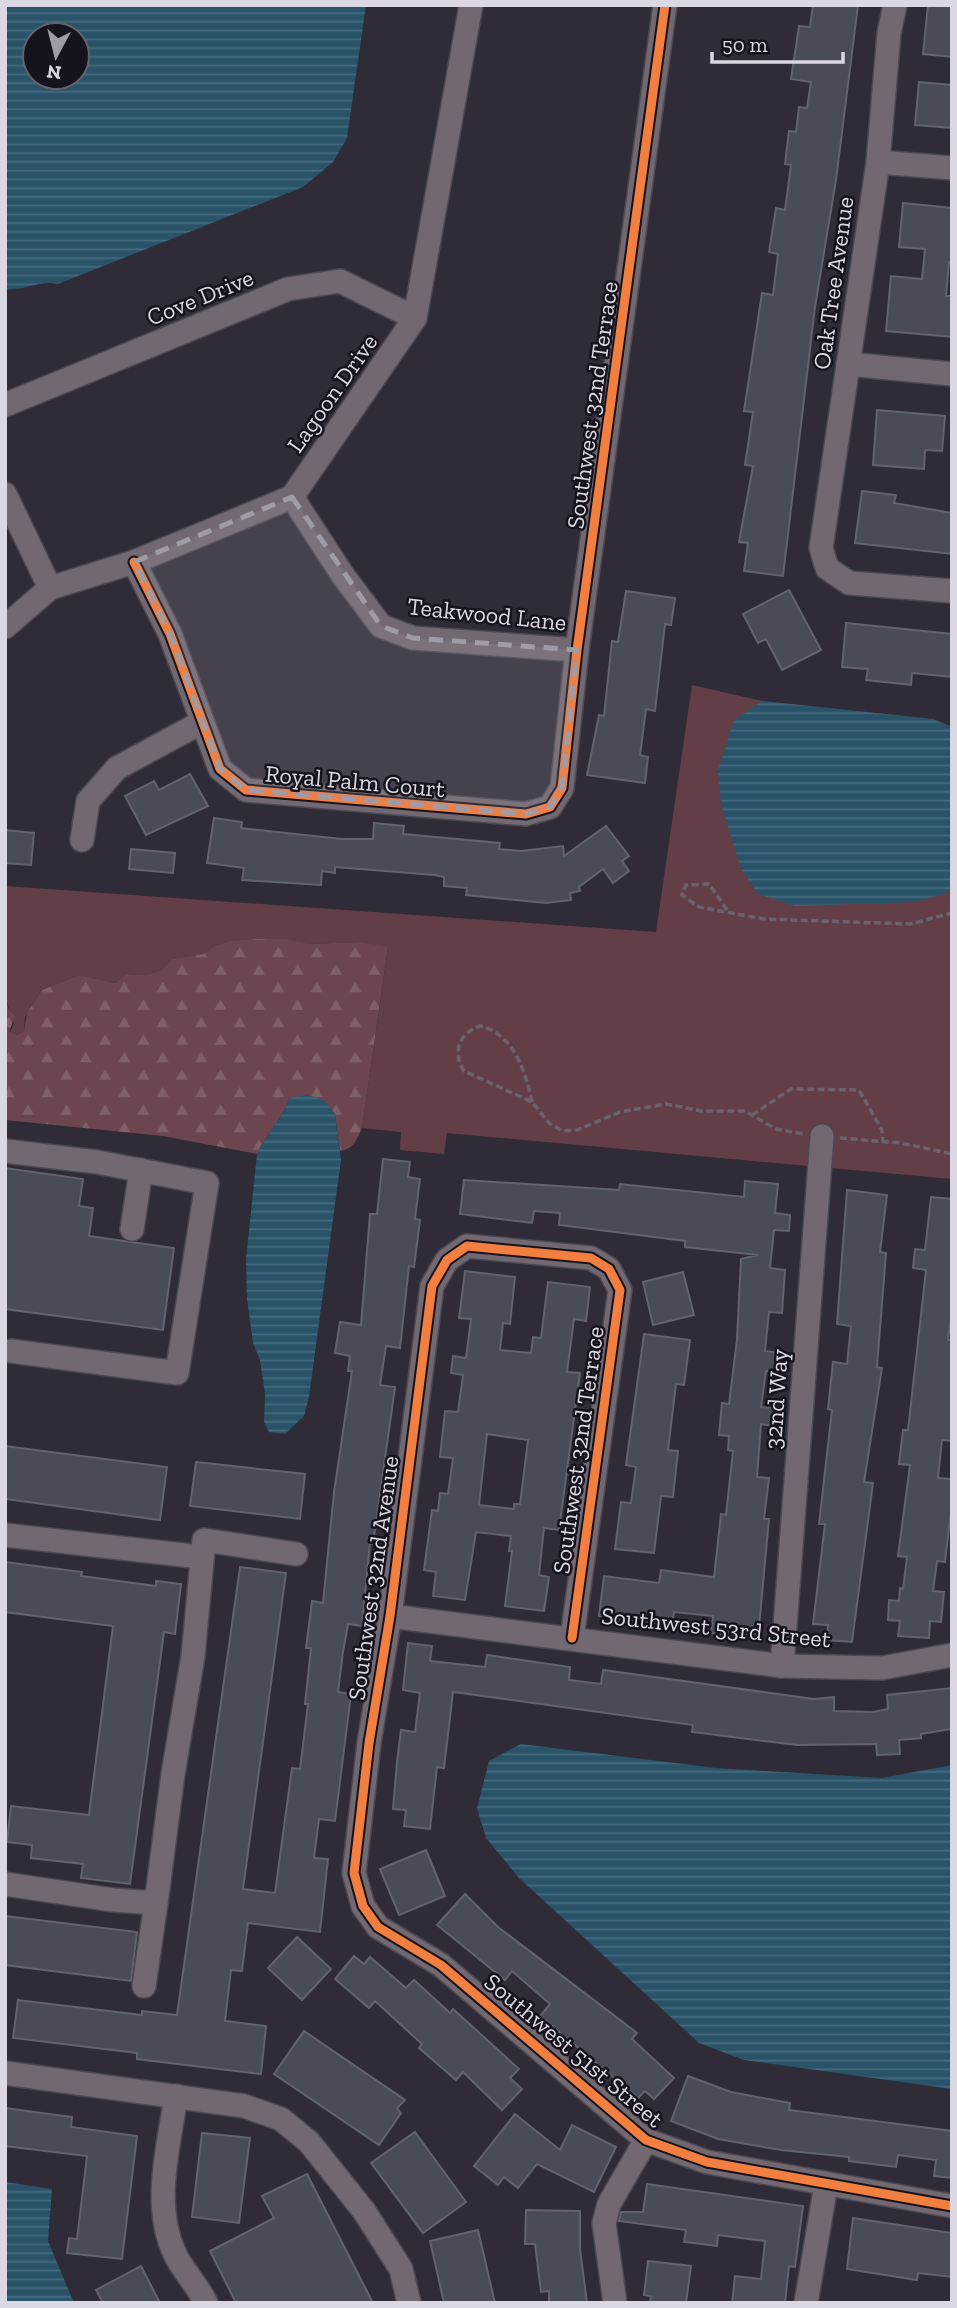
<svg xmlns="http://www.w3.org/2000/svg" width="957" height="2308" font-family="'Zilla Slab',serif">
<defs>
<pattern id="forest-firs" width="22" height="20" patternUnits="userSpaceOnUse" patternTransform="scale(1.75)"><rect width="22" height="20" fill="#6d454e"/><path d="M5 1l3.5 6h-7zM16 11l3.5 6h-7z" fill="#815f67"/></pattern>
<pattern id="water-rules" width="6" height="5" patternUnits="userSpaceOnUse" patternTransform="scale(1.75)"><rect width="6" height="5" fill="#285369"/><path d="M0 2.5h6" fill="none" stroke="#476b7e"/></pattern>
</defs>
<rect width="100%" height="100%" fill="#2f2c37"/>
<polygon fill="#633e47" points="692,685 762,701 933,719 952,727 952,1179 447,1133 444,1154 400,1150 401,1132 362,1128 388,948 361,942 309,944 277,940 230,941 214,946 203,954 172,959 161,970 147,975 126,974 115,983 79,975 42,990 25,1017 24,1031 17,1035 10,1033 14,1023 5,997 5,886 656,932"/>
<path fill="url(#forest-firs)" d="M256,939H285L309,944L361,942L388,947L362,1128C357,1139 354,1149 340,1151L335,1114L290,1098C282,1119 266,1134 257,1154L163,1136L5,1120V997L9,1010L15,1016L9,1032L17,1035L24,1031L27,1013L42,990L79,975L115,983L126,974L147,975L161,970L172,959L203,954L214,946L230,941Z"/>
<g fill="url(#water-rules)" fill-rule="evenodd">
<path d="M5,5H366L347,138L333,162L303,187L58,284C38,280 27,291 5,289ZM35,35H77V77H35Z"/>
<polygon points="762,701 933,719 952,727 952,887 944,894 914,902 795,906 758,894 742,871 721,805 718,770 734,720"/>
<path d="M307,1095L324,1100L335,1114L341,1160L309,1397L304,1416L285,1434L269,1432L264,1422L265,1394L260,1360L253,1343L247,1299L246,1259L257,1154C266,1134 282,1119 290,1098Z"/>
<polygon points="521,1744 716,1768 882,1778 952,1765 952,2089 744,2060 699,2043 519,1878 486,1838 477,1808 489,1761"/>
<polygon points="5,2182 52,2189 48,2241 74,2303 5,2303"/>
</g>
<g fill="#494b57" stroke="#62636c" stroke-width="2" fill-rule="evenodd">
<polygon points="813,5 858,5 836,180 815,307 783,576 744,571 748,543 739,542 753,466 745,465 753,412 744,411 762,293 773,295 778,254 769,252 776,208 785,210 791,165 785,164 789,131 796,132 799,107 807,108 811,82 791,79 799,26 810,27"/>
<polygon points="928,5 952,5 952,57 923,54"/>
<polygon points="919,82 952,85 952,128 915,125"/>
<polygon points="903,203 952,208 952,262 949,262 946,296 952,296 952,337 886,331 891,276 922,279 925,249 899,247"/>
<polygon points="877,410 945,416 942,451 925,450 924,469 873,465"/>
<polygon points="862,491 896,495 894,503 952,513 952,554 855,543"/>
<polygon points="789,590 821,650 782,670 766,639 758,643 743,614"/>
<polygon points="626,591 675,598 671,625 665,624 655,711 646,709 640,755 648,757 645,783 587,775 599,715 604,716 612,641 618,642"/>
<polygon points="846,623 952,634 952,677 912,673 911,685 866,680 868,669 842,667"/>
<polygon points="190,774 208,806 146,835 125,796 154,781 159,790"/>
<polygon points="214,818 242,822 241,828 342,839 373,839 374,823 404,826 403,834 500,843 499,849 521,851 563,846 564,856 606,826 629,856 622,861 629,871 613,883 603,869 579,887 580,891 570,893 571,900 546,903 466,895 467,888 444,886 444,877 435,875 335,867 335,873 322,871 321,885 242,880 244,868 207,863"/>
<polygon points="5,830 34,833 31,865 5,863"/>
<polygon points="131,849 175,853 173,873 129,869"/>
<polygon points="383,1159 410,1162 408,1177 420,1179 415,1219 420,1220 414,1267 409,1266 400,1348 386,1346 380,1385 395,1387 373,1544 370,1543 362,1626 348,1624 343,1652 338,1692 351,1694 335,1821 319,1819 314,1858 328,1859 320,1932 248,1923 242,1971 231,1970 225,2021 266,2026 261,2074 137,2059 137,2053 13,2038 18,2000 142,2015 142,2011 177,2015 240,1567 286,1573 243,1889 275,1893 292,1768 300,1769 308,1704 305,1704 311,1648 306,1648 312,1601 323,1603 334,1492 352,1371 348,1371 350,1356 335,1353 340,1322 361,1325 370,1214 377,1214"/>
<polygon points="5,1168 83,1179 79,1206 93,1208 89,1236 174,1248 163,1330 5,1309"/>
<polygon points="464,1180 619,1190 620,1184 744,1197 745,1181 778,1184 775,1213 790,1215 789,1231 774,1230 770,1268 785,1270 782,1313 769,1312 765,1351 781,1353 778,1373 766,1371 761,1407 776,1408 774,1426 761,1424 757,1477 769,1478 764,1519 769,1519 758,1638 711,1633 713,1616 674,1612 672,1625 599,1616 604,1576 659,1583 661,1570 714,1577 721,1514 726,1515 733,1451 728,1450 729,1436 719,1435 722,1403 729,1404 737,1339 741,1259 758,1255 685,1247 685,1241 559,1225 560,1213 534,1211 532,1223 460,1214"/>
<polygon points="847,1190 887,1195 880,1252 886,1253 877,1367 882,1368 864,1482 873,1483 852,1642 827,1640 828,1625 813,1624 825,1524 819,1524 832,1410 828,1409 833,1362 847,1364 851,1326 837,1324"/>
<polygon points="931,1197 952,1199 952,1311 948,1340 952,1340 952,1441 942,1440 938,1478 952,1479 952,1503 945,1562 937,1561 933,1591 944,1592 941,1622 930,1621 929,1638 898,1636 900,1621 888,1620 889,1600 899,1601 900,1588 903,1589 907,1557 898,1556 910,1465 899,1464 903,1430 908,1430 926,1270 913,1268 915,1249 925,1250"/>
<path d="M465,1271L515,1277L510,1324L503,1323L500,1350L531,1353L533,1337L541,1338L548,1282L590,1287L586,1321L574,1319L567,1372L580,1373L559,1530L544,1528L539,1575L549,1577L544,1611L505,1606L512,1551H509L511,1536L476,1532L465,1600L433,1596L436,1572L424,1570L432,1510L438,1511L440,1493L448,1494L453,1458L440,1457L445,1411L458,1412L463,1375L451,1373L453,1356L466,1358L471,1319L459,1318ZM487,1434L528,1440L520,1504H514V1509L479,1505Z"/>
<polygon points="683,1272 694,1315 653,1325 643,1282"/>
<polygon points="644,1334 690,1340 684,1385 676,1384 668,1450 678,1451 673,1497 661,1496 654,1553 615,1549 621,1502 631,1503 636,1467 626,1465"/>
<polygon points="5,1446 167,1467 160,1520 5,1499"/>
<polygon points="196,1462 305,1474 300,1519 190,1506"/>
<polygon points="5,1562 82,1572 81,1576 156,1586 156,1581 181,1584 175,1634 164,1632 130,1884 81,1878 83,1864 31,1858 32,1845 7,1842 11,1806 89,1815 113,1626 5,1612"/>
<polygon points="408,1643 432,1646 430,1661 485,1667 487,1655 570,1667 569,1680 601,1684 603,1670 814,1699 834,1697 834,1711 873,1712 888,1709 887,1695 952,1688 952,1729 921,1734 921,1738 899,1740 900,1754 877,1755 876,1744 797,1745 692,1732 693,1725 453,1692 444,1768 437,1767 430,1829 404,1826 406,1810 393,1809 397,1762 401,1730 415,1732 420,1693 403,1690"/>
<polygon points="426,1850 445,1896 399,1915 380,1869"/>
<polygon points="465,1894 498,1927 637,2033 632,2039 674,2078 654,2099 645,2091 638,2098 540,2016 550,2004 512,1971 505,1980 437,1925"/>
<polygon points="5,1916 137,1932 131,1981 5,1965"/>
<polygon points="297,1937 331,1969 302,2000 268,1968"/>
<polygon points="354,1956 364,1964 370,1957 406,1988 414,1980 450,2013 453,2009 519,2069 510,2078 522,2089 502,2110 463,2072 456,2080 419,2048 422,2044 375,2001 369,2008 335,1979"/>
<polygon points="304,2031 405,2100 397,2108 401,2113 379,2145 274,2074"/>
<polygon points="688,2076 731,2092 790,2103 789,2110 952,2131 952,2178 934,2176 936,2160 898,2155 896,2167 849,2161 849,2157 781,2150 718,2139 671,2121"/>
<polygon points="5,2108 72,2117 71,2127 137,2136 122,2259 67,2253 69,2238 77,2239 87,2156 5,2146"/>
<polygon points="515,2114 560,2150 572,2125 616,2147 594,2192 537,2164 518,2188 504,2177 498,2185 474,2166"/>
<polygon points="415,2132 466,2202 423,2233 371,2163"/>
<polygon points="202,2133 250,2138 239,2223 192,2217"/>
<polygon points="307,2174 373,2303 236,2303 210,2251 274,2218 262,2196"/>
<polygon points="647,2184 803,2206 795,2267 789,2266 785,2303 732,2303 735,2276 761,2279 765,2241 718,2235 717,2246 684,2242 686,2230 619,2221 621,2212 643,2212"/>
<polygon points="526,2210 580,2211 580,2249 587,2303 549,2303 549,2291 541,2292 535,2244 525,2244"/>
<polygon points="853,2218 952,2233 952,2277 918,2273 917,2280 847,2269"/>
<polygon points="478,2230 495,2303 444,2303 430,2241"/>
<polygon points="648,2261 691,2266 686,2303 650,2303 651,2296 644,2295"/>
<polygon points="141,2266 160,2303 103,2303 96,2290"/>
</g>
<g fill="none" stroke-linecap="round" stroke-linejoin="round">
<g stroke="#4b4852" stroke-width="26">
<g id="minor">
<polyline points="895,5 889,33 878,162 821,548 827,568 849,583 952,591"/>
<polyline points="878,162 952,168"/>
<polyline points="848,364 952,374"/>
<polyline points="5,405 288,289 340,281 415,318"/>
<polyline points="5,494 50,588"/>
<polyline points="292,497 342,574 381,626 413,638 577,650"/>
<polyline points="134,562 170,634 220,769 246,790 526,814 550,807 562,788 577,650 665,5"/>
<polyline points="5,627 50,588 134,562 292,497 415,318 471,5"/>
<polyline points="82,840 88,801 117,768 202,722"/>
<polyline points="5,1151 97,1162 207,1183 177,1373 11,1351"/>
<polyline points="132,1229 141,1170"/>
<polyline points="5,1535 201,1557"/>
<polyline points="390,1616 782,1666 882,1668 952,1655"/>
<polyline points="572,1638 620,1290 609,1269 591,1258 467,1246 447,1260 432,1286 390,1616 369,1743 354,1873 363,1906 378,1927 441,1965 646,2140 707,2162 952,2206"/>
<polyline points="782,1666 822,1136"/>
<polyline points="5,1884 113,1900 156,1903 144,1986"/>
<polyline points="156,1903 173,1774 193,1656 204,1540 296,1554"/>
<polyline points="5,2073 244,2106 281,2119 309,2142 364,2211 401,2269 409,2303"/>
<path d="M176,2096C169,2146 152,2203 174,2252C181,2269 197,2284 206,2303"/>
<polyline points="615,2303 604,2223 609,2204 646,2140"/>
<polyline points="806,2303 826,2185"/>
</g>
</g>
<g stroke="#6a636d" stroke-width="3.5" stroke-dasharray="7 3.5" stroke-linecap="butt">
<polyline points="727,910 709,884 686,885 682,895 699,907 764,919 910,924 952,913"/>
<path d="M532,1102C526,1072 513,1033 480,1026C459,1033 452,1052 464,1071L532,1102L549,1123L563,1131L577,1130L620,1112L666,1104L701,1111H745L776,1129L804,1134"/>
<polyline points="752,1115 791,1089 859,1090 882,1130 883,1142"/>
<polyline points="840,1138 901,1143 952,1154"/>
</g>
<use href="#minor" stroke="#726872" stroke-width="23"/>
<g stroke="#15131b" stroke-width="13">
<g id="cycleway">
<polyline points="134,562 170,634 220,769 246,790 526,814 550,807 562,788 577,650 665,5"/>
<polyline points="572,1638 620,1290 609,1269 591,1258 467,1246 447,1260 432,1286 390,1616 369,1743 354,1873 363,1906 378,1927 441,1965 646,2140 707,2162 952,2206"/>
</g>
</g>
<use href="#cycleway" stroke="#f27e40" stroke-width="9"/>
</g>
<path fill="#9f9ca7" fill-opacity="0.2" stroke="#9f9ca7" stroke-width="5" stroke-dasharray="14 9" stroke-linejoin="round" d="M292,497L381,626L413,638L577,650L562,788L550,807L526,814L246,790L220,769L170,634L134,562Z"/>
<g text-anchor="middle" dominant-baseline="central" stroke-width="5" stroke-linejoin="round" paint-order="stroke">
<g font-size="24" fill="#dbd8e4" stroke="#15131b">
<text transform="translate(833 283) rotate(-82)">Oak Tree Avenue</text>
<text transform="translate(200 297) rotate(-22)">Cove Drive</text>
<text transform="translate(332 393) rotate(-55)">Lagoon Drive</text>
<text transform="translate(592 405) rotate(-82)">Southwest 32nd Terrace</text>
<text transform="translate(487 614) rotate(6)">Teakwood Lane</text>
<text transform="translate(355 781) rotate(5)">Royal Palm Court</text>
<text transform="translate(776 1399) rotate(-86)">32nd Way</text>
<text transform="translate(578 1450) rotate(-82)">Southwest 32nd Terrace</text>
<text transform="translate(373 1578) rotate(-82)">Southwest 32nd Avenue</text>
<text transform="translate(716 1627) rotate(6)">Southwest 53rd Street</text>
<text transform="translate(574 2050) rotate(40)">Southwest 51st Street</text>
</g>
</g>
<rect width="957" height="2308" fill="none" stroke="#dbd8e4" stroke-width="14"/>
<g transform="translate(56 56) rotate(187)"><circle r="33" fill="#15131b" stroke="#64626b" stroke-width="2"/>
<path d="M0-5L12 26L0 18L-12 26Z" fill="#9f9ca7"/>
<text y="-10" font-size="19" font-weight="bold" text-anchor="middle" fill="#dbd8e4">N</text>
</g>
<path d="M712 52v10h131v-10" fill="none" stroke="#dbd8e4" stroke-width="3.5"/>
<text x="722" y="52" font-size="21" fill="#dbd8e4" stroke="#15131b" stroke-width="5" paint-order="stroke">50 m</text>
</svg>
